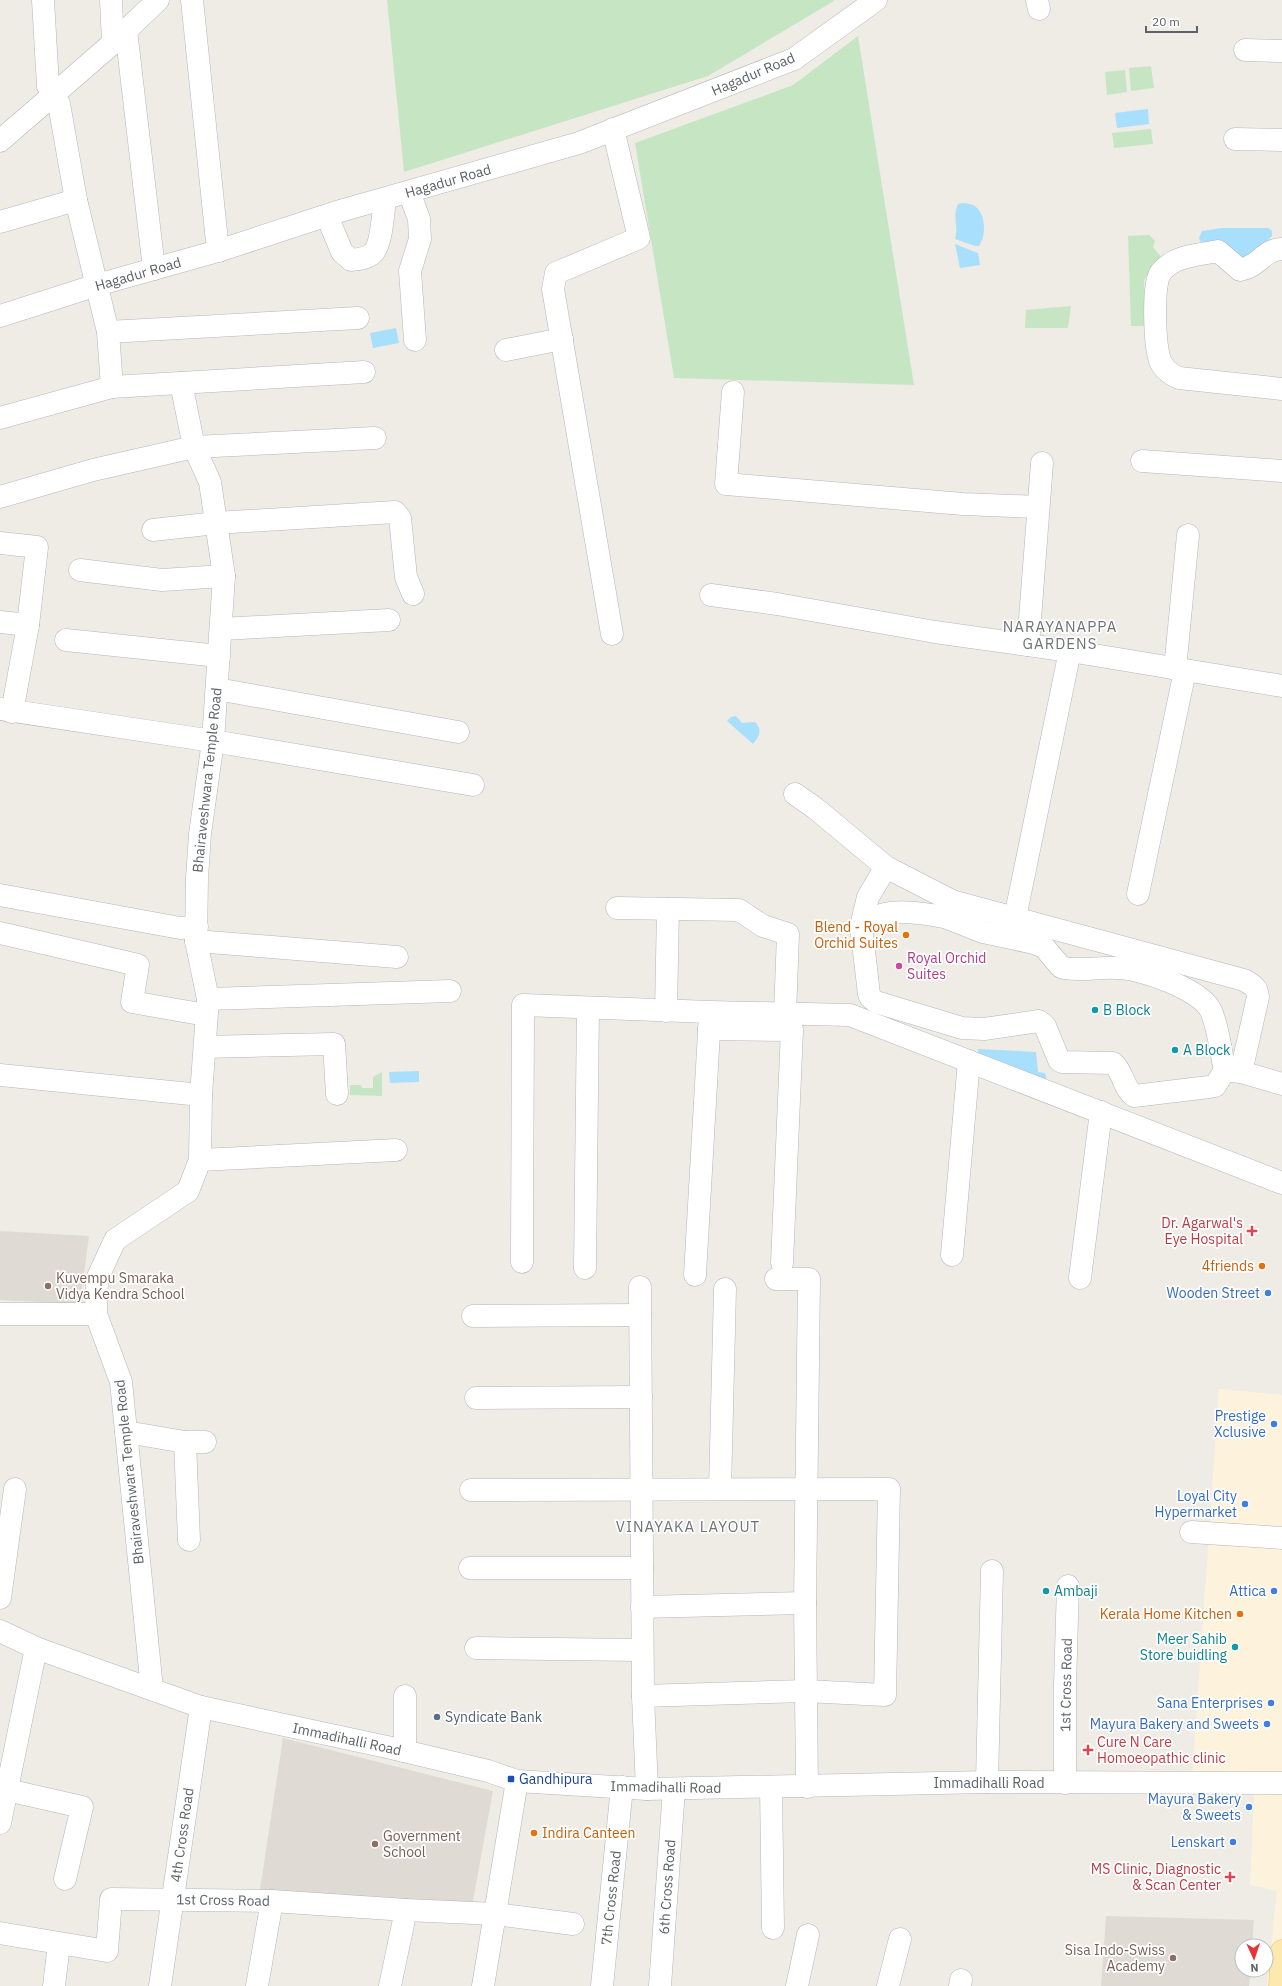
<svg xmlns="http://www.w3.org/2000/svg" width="1282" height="1986" font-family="'IBM Plex Sans',sans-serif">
<rect width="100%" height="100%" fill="#efece6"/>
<polygon fill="#fdf3dd" points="1219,1389 1282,1395 1282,1986 1267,1986 1277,1891 1250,1885 1255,1777 1192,1778"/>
<g fill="#dfdbd4">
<polygon points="0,1231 89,1236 80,1304 0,1300"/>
<polygon points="283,1738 493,1791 472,1906 259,1896"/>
<polygon points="1106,1916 1254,1920 1252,1946 1242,1946 1242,1970 1251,1970 1249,1986 1101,1986"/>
</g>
<g fill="#c6e6c3">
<polygon points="387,0 833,0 834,1 708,76 404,172"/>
<polygon points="858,36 914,385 674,378 635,143 793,85"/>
<polygon points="1151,66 1154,88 1131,91 1129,68"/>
<polygon points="1125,70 1127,92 1107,95 1105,72"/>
<polygon points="1151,129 1153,144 1114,148 1112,133"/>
<polygon points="1149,235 1155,241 1153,247 1162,258 1149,271 1144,281 1147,326 1131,326 1128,236"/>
<polygon points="1071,306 1068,328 1025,328 1026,310"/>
<polygon points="382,1072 382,1096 350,1095 350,1085 361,1085 362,1088 373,1088 373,1077"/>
</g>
<g fill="#a8dffc">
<polygon points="1148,109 1149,124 1117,128 1115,113"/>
<path d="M963,203C966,203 970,204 973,205C986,212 987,235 979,246H975L955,239C959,227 952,216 958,204Z"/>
<polygon points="1221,228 1268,228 1272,231 1272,236 1246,261 1200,241 1199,238 1202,231"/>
<polygon points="955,244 978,253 980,265 960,268"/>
<polygon points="396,328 399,343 373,348 370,333"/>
<path d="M736,716L742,723L755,722C763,730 759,737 753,744L727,721L731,717Z"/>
<polygon points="978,1049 1036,1052 1038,1072 1045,1073 1048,1085 978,1058"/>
<polygon points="419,1071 419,1082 390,1083 389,1072"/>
</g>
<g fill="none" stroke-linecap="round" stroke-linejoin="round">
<g stroke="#b3b6ba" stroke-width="23">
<g id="minor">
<polyline points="43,0 48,86 59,104 76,200 108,332 112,387"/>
<polyline points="111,0 113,43"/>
<polyline points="192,0 218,251"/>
<polyline points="1037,0 1039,9"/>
<polyline points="126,30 154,269"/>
<polyline points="1245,50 1282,51"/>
<polyline points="1235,139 1282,140"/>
<polyline points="0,141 113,43 158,0"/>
<polyline points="409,192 419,219 420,239 410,271 415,340"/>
<path d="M327,216L342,252L351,260C359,259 365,259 372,254C382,246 383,212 385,199"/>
<polyline points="0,222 76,200"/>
<path d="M1282,249C1264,249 1260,266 1240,270L1218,251C1198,255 1175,255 1161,272C1152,282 1155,342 1159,357C1161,367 1170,374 1179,378L1282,389"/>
<polyline points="0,316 97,285 218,251 340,211 579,143 794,59 876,0"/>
<polyline points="108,332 358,318"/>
<polyline points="506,350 562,339"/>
<polyline points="733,392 726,484 963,504 1038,507"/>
<polyline points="0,418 112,387 364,372"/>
<polyline points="1142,461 1282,471"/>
<polyline points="0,497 93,470 194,447 375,438"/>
<polyline points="153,530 216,523 395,512 400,518 406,577 413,594"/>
<polyline points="0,543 37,547 28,625 12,712"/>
<polyline points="80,570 162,580 224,576"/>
<polyline points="711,595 777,604 935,632 1070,651 1282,686"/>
<polyline points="0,622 28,625"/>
<polyline points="221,629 389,620"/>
<polyline points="612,634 553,289 556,273 639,238 613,129"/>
<polyline points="66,640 219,656"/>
<polyline points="1028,645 1042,463"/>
<polyline points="1175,669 1188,535"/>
<polyline points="217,689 458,732"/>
<polyline points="0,709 213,741 473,785"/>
<path d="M795,794L815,808L886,867L952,901L1244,980C1253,985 1257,987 1258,997L1241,1072"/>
<path d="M886,867L868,897L861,926L869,994L871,998L876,1002L962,1028L984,1029L1039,1021L1045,1026L1059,1060L1062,1062L1113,1063C1123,1071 1123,1088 1134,1096L1209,1087L1215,1086L1225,1070L1241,1072L1282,1084"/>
<polyline points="1138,894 1185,671"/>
<polyline points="0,895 180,928 197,927"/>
<polyline points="617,908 739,910 763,926 788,934 785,1014"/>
<polyline points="1017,908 1070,651"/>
<path d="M945,917L983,932L1034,943L1044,947L1061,967L1065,968C1082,971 1100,967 1117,968C1140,968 1201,989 1211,1011C1219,1029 1220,1050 1225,1070"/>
<path d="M861,926C867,922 874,917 881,915C901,909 925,914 945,917L950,904"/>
<polyline points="0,933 138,965 132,1002 206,1015"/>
<polyline points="196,941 397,957"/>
<polyline points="208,999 450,991"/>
<polyline points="666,1011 668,909"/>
<polyline points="709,1029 792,1030 782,1263"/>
<polyline points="205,1047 334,1044 337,1094"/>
<polyline points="0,1075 201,1095"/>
<polyline points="200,1160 396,1150"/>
<polyline points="952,1255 969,1061"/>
<polyline points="522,1262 523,1005 710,1012 850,1015 1282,1183"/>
<polyline points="585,1268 588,1008"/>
<polyline points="695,1275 710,1015"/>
<polyline points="1080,1278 1101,1112"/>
<polyline points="776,1279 809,1279 805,1603 807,1787"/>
<polyline points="640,1287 643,1696 647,1789"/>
<polyline points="0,1314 96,1314"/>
<polyline points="473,1316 640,1315"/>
<polyline points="476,1398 641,1397"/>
<polyline points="126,1432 185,1442 205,1442"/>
<polyline points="185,1442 189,1540"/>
<polyline points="720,1489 725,1289"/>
<polyline points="471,1490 889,1489 885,1695 805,1691 643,1696"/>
<polyline points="1191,1532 1282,1538"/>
<polyline points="470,1568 642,1568"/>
<polyline points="0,1598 15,1489"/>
<polyline points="642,1607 805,1603"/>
<polyline points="0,1631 36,1648 201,1707 387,1747 488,1771 517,1781 647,1789 987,1782 1282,1783"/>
<polyline points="476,1648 642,1650"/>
<polyline points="152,1689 121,1382 96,1314 97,1279 115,1240 188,1191 200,1160 201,1095 208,999 196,941 197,878 200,834 213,741 224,576 210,482 194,447 181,383"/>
<polyline points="405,1696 405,1751"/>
<polyline points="987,1782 992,1571"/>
<polyline points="1065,1783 1065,1685 1068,1586"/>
<polyline points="771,1787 773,1928"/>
<polyline points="7,1790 82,1807 65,1879"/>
<polyline points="0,1823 36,1648"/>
<polyline points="0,1933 107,1951 111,1899 272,1901 406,1910 496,1914 573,1924"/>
<polyline points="54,1986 59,1944"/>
<polyline points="160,1986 201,1707"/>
<polyline points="257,1986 272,1901"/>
<polyline points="390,1986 406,1910"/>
<polyline points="483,1986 517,1781"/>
<polyline points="602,1986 622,1787"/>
<polyline points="660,1986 674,1789"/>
<polyline points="797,1986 808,1935"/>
<polyline points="888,1986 900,1939"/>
<polyline points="960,1986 961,1980"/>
</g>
</g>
<g stroke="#edb960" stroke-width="23">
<polyline id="major" points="1280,1986 1282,1951"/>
</g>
<use href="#minor" stroke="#fff" stroke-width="22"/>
<use href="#major" stroke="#fde9ad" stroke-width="22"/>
</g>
<g fill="#e8710a" stroke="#fff" stroke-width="1.5">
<circle cx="906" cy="935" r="4"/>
<circle cx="1262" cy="1266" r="4"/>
<circle cx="1240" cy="1614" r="4"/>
<circle cx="534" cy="1833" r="4"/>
</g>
<circle fill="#d1479c" stroke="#fff" stroke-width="1.5" cx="899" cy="966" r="4"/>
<g fill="#0f9aa8" stroke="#fff" stroke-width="1.5">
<circle cx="1095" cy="1010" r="4"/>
<circle cx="1175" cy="1050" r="4"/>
<circle cx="1046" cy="1591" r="4"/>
<circle cx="1235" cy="1647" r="4"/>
</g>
<g fill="#e0444e" stroke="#fff" stroke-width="1.5">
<path d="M1250 1225h4v4h4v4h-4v4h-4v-4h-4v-4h4z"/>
<path d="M1086 1744h4v4h4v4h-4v4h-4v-4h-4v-4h4z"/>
<path d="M1228 1871h4v4h4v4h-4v4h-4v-4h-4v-4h4z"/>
</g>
<g fill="#8d6e63" stroke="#fff" stroke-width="1.5">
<circle cx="48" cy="1286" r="4"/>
<circle cx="375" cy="1844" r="4"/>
<circle cx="1173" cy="1958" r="4"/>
</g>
<g fill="#3f7fe0" stroke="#fff" stroke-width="1.5">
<circle cx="1268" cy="1293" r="4"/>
<circle cx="1274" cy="1424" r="4"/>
<circle cx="1245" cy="1504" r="4"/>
<circle cx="1274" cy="1591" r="4"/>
<circle cx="1271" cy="1703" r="4"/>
<circle cx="1267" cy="1724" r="4"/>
<circle cx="1249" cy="1807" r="4"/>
<circle cx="1233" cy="1842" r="4"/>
</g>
<circle fill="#5c6f8a" stroke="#fff" stroke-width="1.5" cx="437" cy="1717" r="4"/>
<rect fill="#1a4fb4" stroke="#fff" stroke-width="1.5" x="507" y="1775" width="8" height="8" rx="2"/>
<g text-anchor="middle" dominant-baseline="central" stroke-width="3.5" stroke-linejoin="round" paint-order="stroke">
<g font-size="14" fill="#5d6266" stroke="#fff">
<text transform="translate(753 74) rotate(-23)">Hagadur Road</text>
<text transform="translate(448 181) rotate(-16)">Hagadur Road</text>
<text transform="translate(138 274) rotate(-16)">Hagadur Road</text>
<text transform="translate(207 780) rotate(-84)">Bhairaveshwara Temple Road</text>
<text transform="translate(129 1472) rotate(-96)">Bhairaveshwara Temple Road</text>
<text transform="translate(1066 1685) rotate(-89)">1st Cross Road</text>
<text transform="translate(347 1739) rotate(12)">Immadihalli Road</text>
<text x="989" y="1783">Immadihalli Road</text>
<text transform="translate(666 1787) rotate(1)">Immadihalli Road</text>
<text transform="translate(182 1835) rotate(-82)">4th Cross Road</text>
<text transform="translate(667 1887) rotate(-86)">6th Cross Road</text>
<text transform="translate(611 1898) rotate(-84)">7th Cross Road</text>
<text transform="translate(223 1900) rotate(1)">1st Cross Road</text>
</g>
<g font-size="14" fill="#c56008" stroke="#fff" text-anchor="end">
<text x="898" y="927">Blend - Royal<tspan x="898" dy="16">Orchid Suites</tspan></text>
<text x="1254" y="1266">4friends</text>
<text x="1232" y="1614">Kerala Home Kitchen</text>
<text x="542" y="1833" text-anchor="start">Indira Canteen</text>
</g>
<g font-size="14" fill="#b23c85" stroke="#fff" text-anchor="start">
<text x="907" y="958">Royal Orchid<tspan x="907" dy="16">Suites</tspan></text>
</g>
<g font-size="14" fill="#0d838f" stroke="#fff" text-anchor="start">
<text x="1103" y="1010">B Block</text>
<text x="1183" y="1050">A Block</text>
<text x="1054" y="1591">Ambaji</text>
<text x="1227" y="1639" text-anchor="end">Meer Sahib<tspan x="1227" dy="16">Store buidling</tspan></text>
</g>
<g font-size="14" fill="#be3a42" stroke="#fff" text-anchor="end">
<text x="1243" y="1223">Dr. Agarwal's<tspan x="1243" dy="16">Eye Hospital</tspan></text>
<text x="1097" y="1742" text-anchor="start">Cure N Care<tspan x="1097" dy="16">Homoeopathic clinic</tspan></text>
<text x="1221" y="1869">MS Clinic, Diagnostic<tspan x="1221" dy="16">&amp; Scan Center</tspan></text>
</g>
<g font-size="14" fill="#785e54" stroke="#fff" text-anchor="start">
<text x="56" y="1278">Kuvempu Smaraka<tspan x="56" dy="16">Vidya Kendra School</tspan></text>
<text x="383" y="1836">Government<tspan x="383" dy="16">School</tspan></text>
<text x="1165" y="1950" text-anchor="end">Sisa Indo-Swiss<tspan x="1165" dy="16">Academy</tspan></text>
</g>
<g font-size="14" fill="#366cbe" stroke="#fff" text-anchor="end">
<text x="1260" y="1293">Wooden Street</text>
<text x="1266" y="1416">Prestige<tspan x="1266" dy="16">Xclusive</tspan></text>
<text x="1237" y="1496">Loyal City<tspan x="1237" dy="16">Hypermarket</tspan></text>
<text x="1266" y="1591">Attica</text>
<text x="1263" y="1703">Sana Enterprises</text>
<text x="1259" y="1724">Mayura Bakery and Sweets</text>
<text x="1241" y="1799">Mayura Bakery<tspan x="1241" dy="16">&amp; Sweets</tspan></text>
<text x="1225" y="1842">Lenskart</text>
</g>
<g font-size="14" fill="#4e5e75" stroke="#fff" text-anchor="start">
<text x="445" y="1717">Syndicate Bank</text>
</g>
<g font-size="14" fill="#164399" stroke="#fff" text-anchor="start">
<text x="519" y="1779">Gandhipura</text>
</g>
<g font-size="15" letter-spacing="1" fill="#6e7478" stroke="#fff">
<text x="1060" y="626">NARAYANAPPA<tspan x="1060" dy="17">GARDENS</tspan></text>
<text x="688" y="1526">VINAYAKA LAYOUT</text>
</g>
</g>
<g transform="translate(1254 1958) rotate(177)"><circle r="19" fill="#ffffff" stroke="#bec0c2"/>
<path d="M0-3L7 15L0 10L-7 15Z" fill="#e43638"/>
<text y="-6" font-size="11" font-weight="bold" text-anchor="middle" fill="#5d6266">N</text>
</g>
<path d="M1146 26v6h51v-6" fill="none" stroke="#5d6266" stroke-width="2"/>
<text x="1152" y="26" font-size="12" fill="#5d6266" stroke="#ffffff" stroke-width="3" paint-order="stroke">20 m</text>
</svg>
